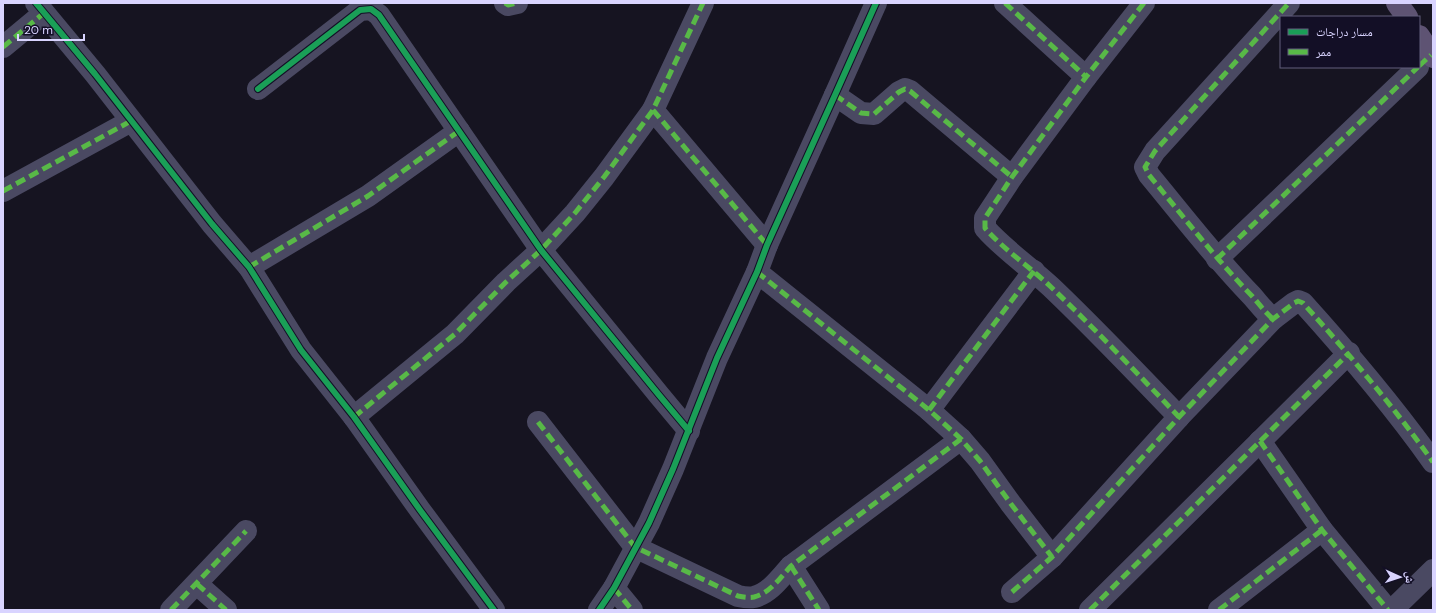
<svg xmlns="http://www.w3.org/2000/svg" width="1436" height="613" font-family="'DM Sans','Noto Naskh Arabic',sans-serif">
<rect width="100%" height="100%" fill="#161421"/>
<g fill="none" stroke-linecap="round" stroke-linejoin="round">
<g stroke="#4a4962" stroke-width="22">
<polyline points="36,3 95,74 212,224 249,267 301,350 354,417 420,510 494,610"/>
<polyline points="505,3 508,5 517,3"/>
<polyline points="1005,3 1086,77"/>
<path d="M1144,3L1086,77L1012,177L985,218V228C1003,249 1030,267 1051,287C1095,329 1137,373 1179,417"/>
<polyline points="3,47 44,13"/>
<polyline points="258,89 360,10 371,9 379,15 541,250 659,395 689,431"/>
<polyline points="835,95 861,113 874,114 899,92 905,89 910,91 1012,177"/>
<polyline points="653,110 767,245"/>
<polyline points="3,191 131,121"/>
<polyline points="1217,259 1418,67"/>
<polyline points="249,267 368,196 459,131"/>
<polyline points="757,272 929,410 961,439 980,461 1011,504 1052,557"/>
<path d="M1273,319C1265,312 1259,304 1252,296C1215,258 1183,216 1149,175L1145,167L1155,151L1289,3"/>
<polyline points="929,410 1034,271"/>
<polyline points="354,417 455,334 506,282 541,250 575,213 604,177 653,110 703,3"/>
<path d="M538,422L635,547L738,596C743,597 749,598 754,597C770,593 780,578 791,566L961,439"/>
<polyline points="1260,441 1322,530 1388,610"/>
<polyline points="791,566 819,610"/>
<polyline points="197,584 226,610"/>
<polyline points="614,588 632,610"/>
<path d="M1012,592L1052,557L1179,417L1273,319L1294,303L1298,301L1303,303C1349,354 1393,406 1433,462"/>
<polyline points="171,610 246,531"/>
<polyline points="599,610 614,588 649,523 673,469 717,358 757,272 767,245 835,95 876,3"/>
<polyline points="1090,610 1349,353"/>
<polyline points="1219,610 1322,530"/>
<polyline points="1392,610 1433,570"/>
</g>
<g stroke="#5e5373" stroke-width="22">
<polyline points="1397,3 1407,17"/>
<polyline points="1419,36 1433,57"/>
</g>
<g stroke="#58b947" stroke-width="5" stroke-dasharray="10 5" stroke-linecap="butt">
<polyline points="505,3 508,5 517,3"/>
<polyline points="1005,3 1086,77"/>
<path d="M1144,3L1086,77L1012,177L985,218V228C1003,249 1030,267 1051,287C1095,329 1137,373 1179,417"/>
<polyline points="3,47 44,13"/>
<polyline points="1419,66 1431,55"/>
<polyline points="835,95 861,113 874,114 899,92 905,89 910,91 1012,177"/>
<polyline points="653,110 767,245"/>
<polyline points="3,191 131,121"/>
<polyline points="1217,259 1418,67"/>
<polyline points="249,267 368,196 459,131"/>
<polyline points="757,272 929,410 961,439 980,461 1011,504 1052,557"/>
<path d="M1273,319C1265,312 1259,304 1252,296C1215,258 1183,216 1149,175L1145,167L1155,151L1289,3"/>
<polyline points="929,410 1034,271"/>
<polyline points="354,417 455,334 506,282 541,250 575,213 604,177 653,110 703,3"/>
<path d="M538,422L635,547L738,596C743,597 749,598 754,597C770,593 780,578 791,566L961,439"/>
<polyline points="1260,441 1322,530 1388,610"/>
<polyline points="791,566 819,610"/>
<polyline points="197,584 226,610"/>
<polyline points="614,588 632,610"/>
<path d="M1012,592L1052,557L1179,417L1273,319L1294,303L1298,301L1303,303C1349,354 1393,406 1433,462"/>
<polyline points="171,610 246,531"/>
<polyline points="1090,610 1349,353"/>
<polyline points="1219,610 1322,530"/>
</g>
<g stroke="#130f26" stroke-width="8">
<g id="cycleway">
<polyline points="36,3 95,74 212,224 249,267 301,350 354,417 420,510 494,610"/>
<polyline points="258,89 360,10 371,9 379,15 541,250 659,395 689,431"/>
<polyline points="599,610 614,588 649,523 673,469 717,358 757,272 767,245 835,95 876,3"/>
</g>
</g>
<use href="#cycleway" stroke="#1a9f57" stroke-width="6"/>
</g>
<rect width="1436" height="613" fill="none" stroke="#d9d4ff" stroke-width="8"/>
<rect x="1280" y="16" width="140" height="52" fill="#130f26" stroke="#625e7d"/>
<rect x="1288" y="29" width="20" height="6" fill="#1a9f57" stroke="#625e7d"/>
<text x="1316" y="36" font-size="12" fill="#d9d4ff">مسار دراجات</text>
<rect x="1288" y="49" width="20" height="6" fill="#58b947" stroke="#625e7d"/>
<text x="1316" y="56" font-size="12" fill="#d9d4ff">ممر</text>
<g transform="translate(1400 577) rotate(93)" stroke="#130f26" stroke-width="3" paint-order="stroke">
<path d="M0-3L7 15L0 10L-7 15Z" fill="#d9d4ff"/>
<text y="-6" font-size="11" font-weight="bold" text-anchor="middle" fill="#d9d4ff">ش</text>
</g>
<path d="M18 34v6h66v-6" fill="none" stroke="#d9d4ff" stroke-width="2"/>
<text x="24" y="34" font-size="12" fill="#d9d4ff" stroke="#130f26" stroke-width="3" paint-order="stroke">20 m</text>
</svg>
